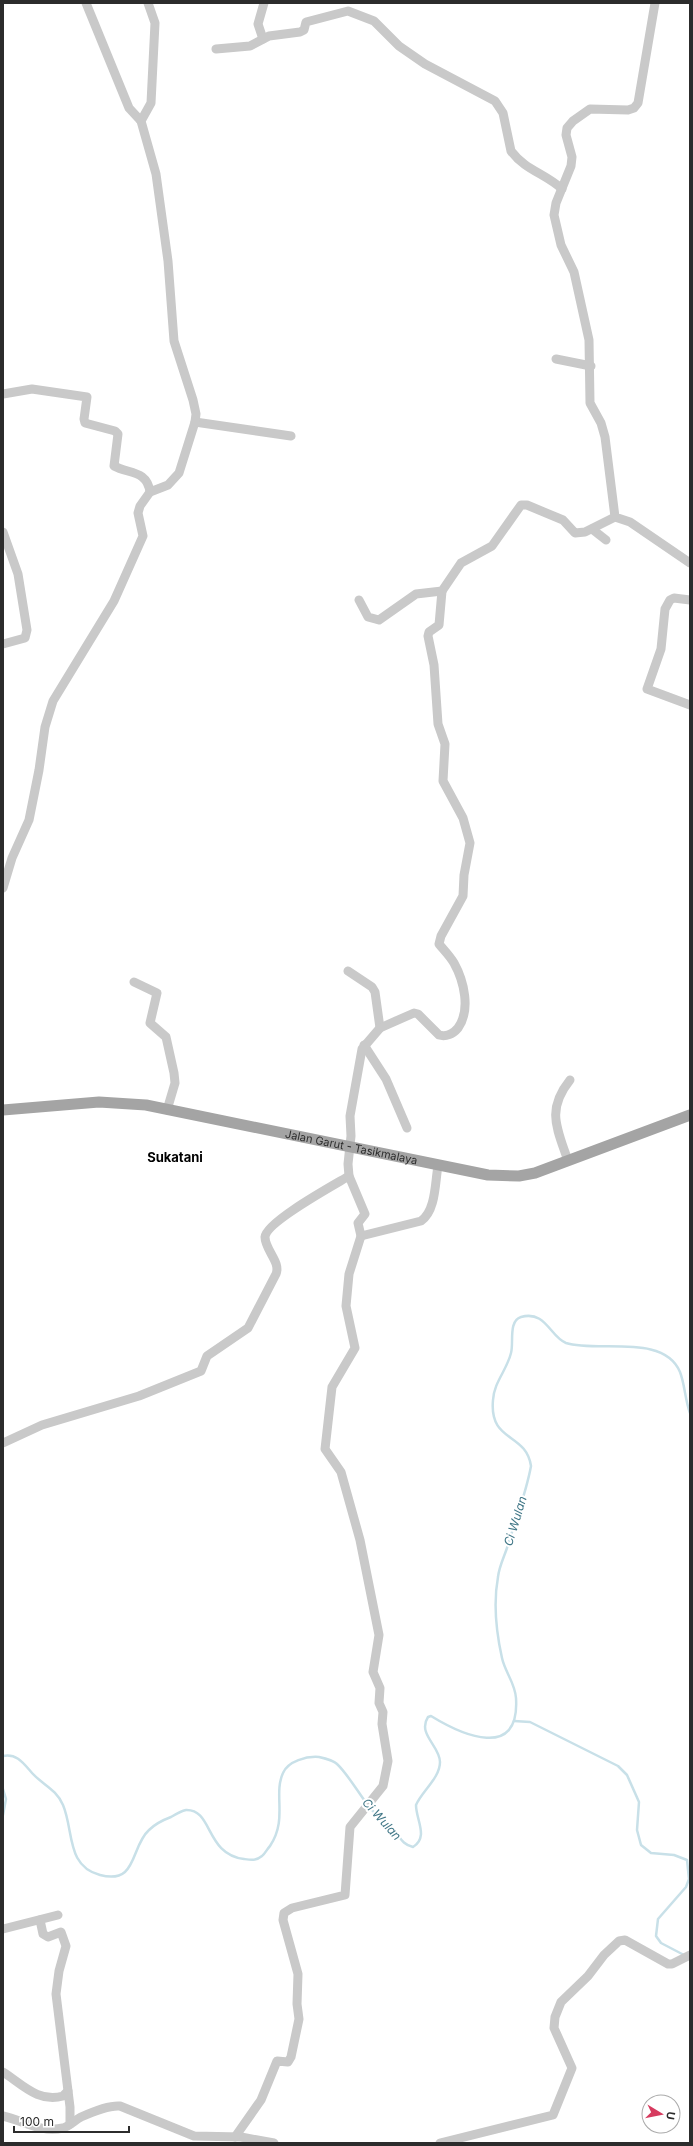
<svg xmlns="http://www.w3.org/2000/svg" width="693" height="2146" font-family="Inter,sans-serif">
<rect width="100%" height="100%" fill="#fff"/>
<g fill="none" stroke-linecap="round" stroke-linejoin="round">
<g stroke="#c8e0e8" stroke-width="2.5">
<polyline points="514,1721 530,1722 618,1766 627,1775 639,1802 637,1830 641,1845 651,1853 674,1855 687,1860 689,1879 686,1887 658,1919 656,1936 661,1943 684,1955"/>
<path d="M3,1756C17,1753 24,1764 32,1773C43,1785 56,1789 63,1805C74,1831 66,1866 100,1875C138,1885 130,1847 149,1830C155,1824 163,1820 171,1817C176,1814 181,1811 186,1810C213,1809 205,1854 244,1859C251,1860 256,1861 262,1856C265,1854 267,1849 270,1846C288,1819 273,1795 283,1773C288,1761 307,1756 319,1757C324,1758 334,1761 337,1764C348,1774 360,1796 371,1809C377,1816 386,1821 392,1828C400,1836 401,1844 413,1847C429,1837 416,1820 416,1805C422,1791 440,1778 440,1762C440,1746 417,1734 428,1717L431,1716C462,1735 520,1761 516,1698C515,1683 505,1672 502,1658C496,1631 493,1604 498,1577C499,1567 504,1557 507,1548C515,1521 526,1494 531,1466C526,1432 489,1443 493,1400C494,1382 507,1370 511,1353C514,1343 508,1321 521,1317C546,1310 550,1337 566,1343C598,1353 664,1333 680,1372C685,1385 685,1400 690,1413"/>
<polyline points="3,1789 6,1799 3,1815"/>
</g>
<g stroke="#c9c9c9" stroke-width="9">
<polyline points="86,3 129,108 141,121"/>
<polyline points="655,3 638,103 634,108 628,110 590,109 573,121 567,128 566,135 572,157 571,166 556,203 554,215 561,245 574,272 589,340 590,403 601,423 605,437 615,517 630,522 690,563"/>
<polyline points="263,39 258,24 264,3"/>
<path d="M216,49L250,46L269,36L300,32L304,30L306,22L348,11L374,21L399,46L425,64L495,101L503,113L511,151C525,170 546,174 562,189"/>
<polyline points="556,359 591,366"/>
<path d="M3,394L32,389L87,397L84,419L85,423L115,431L118,434L114,466C129,474 147,470 150,492"/>
<polyline points="195,422 291,436"/>
<polyline points="592,529 606,540"/>
<polyline points="3,532 18,574 27,630 25,638 3,644"/>
<polyline points="359,600 368,617 379,620 416,594 442,591 461,563 492,546 521,505 527,505 563,520 575,533 585,532 615,517"/>
<polyline points="690,600 674,598 670,600 665,609 661,649 647,689 690,705"/>
<polyline points="3,888 12,858 29,820 39,770 45,727 53,701 114,601 143,536 138,513 140,506 150,492 168,485 179,473 195,422 196,414 193,400 174,341 168,261 156,174 141,121 151,103 155,23 148,3"/>
<polyline points="348,971 372,987 375,992 380,1028"/>
<polyline points="134,982 157,993 150,1023 166,1037 174,1073 175,1083 167,1110"/>
<polyline points="364,1045 386,1079 407,1128"/>
<path d="M568,1161C557,1128 546,1110 570,1080"/>
<path d="M361,1236L421,1221C436,1211 435,1182 438,1166"/>
<path d="M3,1443L42,1425L139,1396L201,1371L207,1356L248,1328L276,1274C281,1262 265,1250 265,1237C266,1222 334,1185 349,1176"/>
<polyline points="40,1920 43,1934 48,1937 61,1932 66,1946 59,1971 56,1994 70,2107 70,2124"/>
<polyline points="3,1929 58,1915"/>
<path d="M3,2072C22,2084 38,2103 63,2096L68,2091"/>
<path d="M3,2116C24,2121 41,2133 63,2128C70,2126 75,2120 81,2117C92,2112 108,2105 120,2106L194,2136L241,2137L274,2143"/>
<path d="M235,2137L261,2100L277,2061L288,2062L291,2057L299,2019L297,2004L298,1974L283,1920L284,1913L292,1908L345,1895L350,1827L383,1786L388,1761L382,1724L383,1712L379,1703L380,1688L373,1672L379,1635L360,1540L341,1472L325,1449L332,1387L355,1348L346,1306L349,1274L361,1236L358,1223L365,1214L349,1176L348,1164L351,1136L350,1116L362,1049L380,1028L414,1013L418,1014L439,1035C446,1037 453,1034 458,1028C471,1010 464,981 454,963C450,956 444,950 439,944L441,936L463,896L464,875L470,843L463,818L443,781L445,744L438,724L434,665L428,636L429,632L439,625L442,591"/>
<polyline points="440,2143 553,2115 572,2068 554,2028 555,2017 561,2002 588,1976 604,1955 619,1941 625,1940 668,1964 672,1964 690,1955"/>
</g>
<path stroke="#a4a4a4" stroke-width="11" id="s1" d="M3,1110L99,1102L146,1105L488,1175L519,1176L535,1173L690,1115"/>
</g>
<g text-anchor="middle" dominant-baseline="central" stroke-width="4" stroke-linejoin="round" paint-order="stroke">
<g font-size="11" fill="#2c2c2c" stroke="#fff">
<text stroke="none"><textPath href="#s1" startOffset="353">Jalan Garut - Tasikmalaya</textPath></text>
</g>
<g font-size="12" font-style="italic" fill="#417787" stroke="#fff">
<text transform="translate(515 1521) rotate(-73)">Ci Wulan</text>
<text transform="translate(382 1819) rotate(48)">Ci Wulan</text>
</g>
<g font-size="13" font-weight="bold" fill="#000" stroke="#fff">
<text x="175" y="1157">Sukatani</text>
</g>
</g>
<rect width="693" height="2146" fill="none" stroke="#2c2c2c" stroke-width="8"/>
<g transform="translate(661 2114) rotate(100)"><circle r="19" fill="#ffffff" stroke="#ababab"/>
<path d="M0-3L7 15L0 10L-7 15Z" fill="#d63b5f"/>
<text y="-6" font-size="11" font-weight="bold" text-anchor="middle" fill="#2c2c2c">U</text>
</g>
<path d="M14 2126v6h115v-6" fill="none" stroke="#2c2c2c" stroke-width="2"/>
<text x="20" y="2126" font-size="12" fill="#2c2c2c" stroke="#ffffff" stroke-width="3" paint-order="stroke">100 m</text>
</svg>
